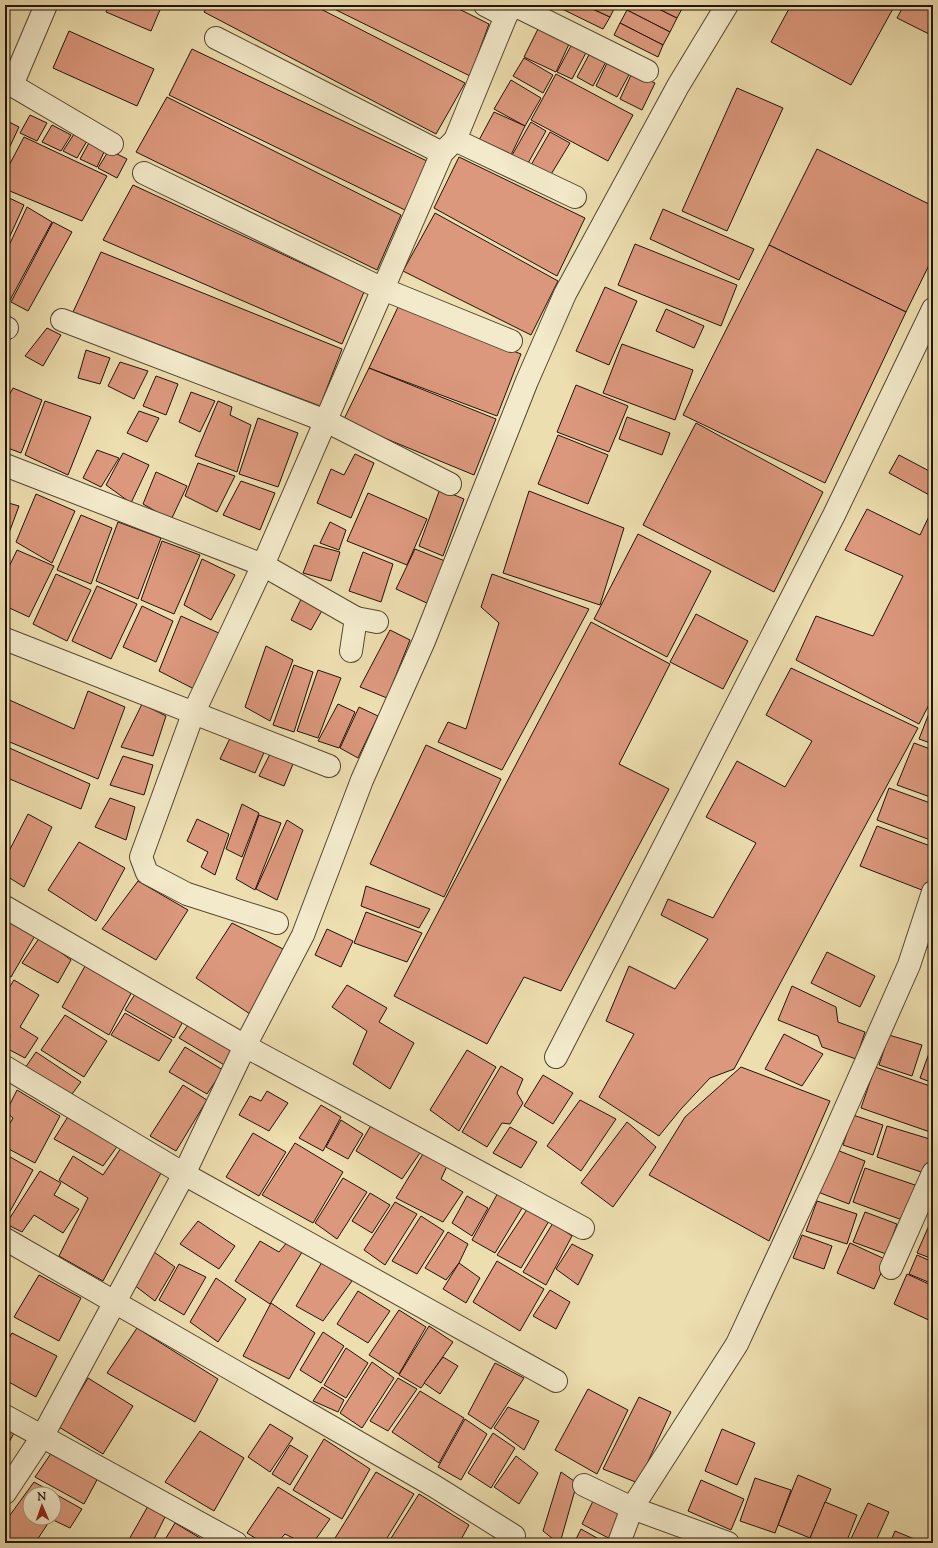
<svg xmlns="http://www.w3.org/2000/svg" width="938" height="1548" font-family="'Sorts Mill Goudy',serif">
<rect width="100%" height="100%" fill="#eddeaf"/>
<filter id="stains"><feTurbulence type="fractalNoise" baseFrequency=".005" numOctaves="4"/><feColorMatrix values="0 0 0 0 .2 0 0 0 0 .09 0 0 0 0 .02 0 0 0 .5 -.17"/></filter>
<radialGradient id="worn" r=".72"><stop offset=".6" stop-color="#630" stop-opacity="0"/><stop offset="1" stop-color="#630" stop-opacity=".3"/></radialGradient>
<g fill="#dc987d" stroke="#211307" fill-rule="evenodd">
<polygon points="109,5 162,5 151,31 106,12"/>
<polygon points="208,5 313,5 465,83 436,134 204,12"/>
<polygon points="326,5 451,5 489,24 470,76"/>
<polygon points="561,5 584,5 610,17 603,29 560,8"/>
<polygon points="584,5 616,5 610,17"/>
<polygon points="629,5 651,5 677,18 670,32 627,10"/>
<polygon points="651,5 684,5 677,18"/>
<polygon points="791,5 895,5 851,85 771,42"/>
<polygon points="904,5 933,5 933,36 897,18"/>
<polygon points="627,10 670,32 663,45 620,23"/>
<polygon points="620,23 663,45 658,57 614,35"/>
<polygon points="539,27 570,42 556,72 524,57"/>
<polygon points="69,31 154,69 137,106 53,68"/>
<polygon points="573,42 588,49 572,79 557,72"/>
<polygon points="192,49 427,161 405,210 169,95"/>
<polygon points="591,51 607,60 593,86 577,77"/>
<polygon points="524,58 553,75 543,93 513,76"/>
<polygon points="609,59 631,71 617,97 596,86"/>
<polygon points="632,73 655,83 642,110 620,99"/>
<polygon points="556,74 633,115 608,161 531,120"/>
<polygon points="511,80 541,98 525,126 494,109"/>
<polygon points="737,88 783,108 727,231 682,211"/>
<polygon points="167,97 401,215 377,270 136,152"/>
<polygon points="494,112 525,126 510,157 479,140"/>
<polygon points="30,115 47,123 37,141 20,133"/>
<polygon points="5,120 19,127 5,157"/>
<polygon points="531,122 546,131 527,165 511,157"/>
<polygon points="52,125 71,135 61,151 42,142"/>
<polygon points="550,132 570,143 550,176 531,165"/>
<polygon points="74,134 87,141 77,158 63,151"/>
<polygon points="24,137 107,176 82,221 5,189 5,173"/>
<polygon points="90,141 106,148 97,167 80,159"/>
<polygon points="817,149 933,206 933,257 906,312 769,245"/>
<polygon points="109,150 127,159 117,178 98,168"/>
<polygon points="459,157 585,218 557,276 434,208"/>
<polygon points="133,185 364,292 342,344 103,240"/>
<polygon points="5,196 24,205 5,247"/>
<polygon points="27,207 52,222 9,302 5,299 5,254"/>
<polygon points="663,209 754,249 739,280 650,239"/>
<polygon points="435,213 558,281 531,335 403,271"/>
<polygon points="53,222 72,232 28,311 11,302"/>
<polygon points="635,244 737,285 721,326 618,285"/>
<polygon points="769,245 906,312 825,483 683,415"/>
<polygon points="101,252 342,349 320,406 73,312"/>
<polygon points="605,287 637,301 609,365 576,351"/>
<polygon points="398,307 521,354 497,416 369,368"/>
<polygon points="666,309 704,326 694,348 656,331"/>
<polygon points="47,328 61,335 43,366 25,356"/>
<polygon points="622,344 693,370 675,420 603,393"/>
<polygon points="86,350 110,358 100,384 78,378"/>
<polygon points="120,362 148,371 134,399 108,386"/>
<polygon points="369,368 496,419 474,475 343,421"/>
<polygon points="156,376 178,384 166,415 143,406"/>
<polygon points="576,385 628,406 609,452 557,432"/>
<polygon points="13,388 42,400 21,453 5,447 5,403"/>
<polygon points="191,392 215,401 200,432 179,422"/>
<polygon points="45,401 91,417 68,475 25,455"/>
<polygon points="218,401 232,407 230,415 251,425 237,472 195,456"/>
<polygon points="139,411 159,418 147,442 127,433"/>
<polygon points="627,417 670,433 662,455 619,439"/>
<polygon points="258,418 298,433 278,487 239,474"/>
<polygon points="696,423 823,492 774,592 643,525"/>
<polygon points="558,435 608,455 588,504 538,484"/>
<polygon points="97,450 119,458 101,487 83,478"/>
<polygon points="123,453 149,465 131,503 106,485"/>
<polygon points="355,454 374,463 351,518 317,503 331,469 344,475"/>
<polygon points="899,455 933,473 933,497 889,473"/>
<polygon points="198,463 235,476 217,512 185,496"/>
<polygon points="156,472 187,486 171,520 143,504"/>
<polygon points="241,481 275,493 260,530 223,515"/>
<polygon points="440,489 464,499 443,556 419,546"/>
<polygon points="529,491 624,528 600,605 503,573"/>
<polygon points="368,493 427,519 407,565 347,541"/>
<polygon points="36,494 75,511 52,563 16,542"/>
<polygon points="5,502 19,506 9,533 5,532"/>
<polygon points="933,508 933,697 919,724 796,660 816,616 873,636 903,576 845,550 867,509 920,535"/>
<polygon points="81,515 112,528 91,584 57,570"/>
<polygon points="118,522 161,538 138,599 96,581"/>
<polygon points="330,522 346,530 339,550 320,543"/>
<polygon points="638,534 711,571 667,657 594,619"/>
<polygon points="162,541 200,555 174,614 141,600"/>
<polygon points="314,545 340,552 331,581 303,573"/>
<polygon points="415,549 445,561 429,604 396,589"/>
<polygon points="17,550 54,566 29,617 5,606 5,575"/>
<polygon points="363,552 393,564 381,602 349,591"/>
<polygon points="202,559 235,575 211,620 184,605"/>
<polygon points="56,574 91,590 67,641 33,624"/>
<polygon points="492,574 589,609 502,770 438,742 448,722 466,729 499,623 481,607"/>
<polygon points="97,586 137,604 111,659 72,641"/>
<polygon points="303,595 324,607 311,630 291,620"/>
<polygon points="142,606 173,621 156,662 123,647"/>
<polygon points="696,614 748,641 723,689 670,662"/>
<polygon points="181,616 221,634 196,690 159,671"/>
<polygon points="591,622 670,664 619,764 669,789 561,991 524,977 487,1044 394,996"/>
<polygon points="390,630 410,640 387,698 360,687"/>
<polygon points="266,646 293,660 270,721 245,707"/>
<polygon points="294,665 313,672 294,732 273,725"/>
<polygon points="791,668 918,728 734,1069 710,1078 681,1109 659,1136 599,1097 634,1034 606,1021 629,966 675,989 708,939 661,915 668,899 713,918 756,843 706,817 737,761 785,787 812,741 766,715"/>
<polygon points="318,670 341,678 318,738 297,731"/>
<polygon points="88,691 125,707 98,779 5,740 5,698 74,729"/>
<polygon points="933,703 933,744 919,739"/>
<polygon points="142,704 166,716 153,756 121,747"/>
<polygon points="338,704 355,712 339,748 318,741"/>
<polygon points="359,707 378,716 358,758 340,748"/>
<polygon points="232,734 266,748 255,773 220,759"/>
<polygon points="914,743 933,750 933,798 897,785"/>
<polygon points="426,745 501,779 444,897 370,864"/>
<polygon points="5,746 90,784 81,809 5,777"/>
<polygon points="271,752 295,759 284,786 259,776"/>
<polygon points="123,756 153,765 144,795 110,785"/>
<polygon points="889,788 933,804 933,841 877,820"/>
<polygon points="110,798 135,807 126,840 95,827"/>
<polygon points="242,804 259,813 242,857 226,849"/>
<polygon points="28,814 52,827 24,887 5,875 5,859"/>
<polygon points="259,815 281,823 255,890 236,879"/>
<polygon points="197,819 229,834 215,875 201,867 208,852 187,841"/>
<polygon points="287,820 303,830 277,900 256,889"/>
<polygon points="877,826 933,847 933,876 927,892 860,866"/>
<polygon points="79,842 125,868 96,921 48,890"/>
<polygon points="138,881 188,910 156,960 102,929"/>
<polygon points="366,886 430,909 419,928 361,906"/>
<polygon points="366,912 422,933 407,962 354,943"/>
<polygon points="5,915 36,934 11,977 5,974"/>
<polygon points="232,923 287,951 253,1016 196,978"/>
<polygon points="327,929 353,941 341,967 315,955"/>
<polygon points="933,932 933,950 927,947"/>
<polygon points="40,937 71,960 58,983 22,963"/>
<polygon points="827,952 875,976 860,1007 811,983"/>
<polygon points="89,959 135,986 109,1035 62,1007"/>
<polygon points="14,980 39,995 20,1027 38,1038 25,1058 6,1048 10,1035 5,1032 5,994"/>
<polygon points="347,985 387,1008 379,1022 414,1043 390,1089 353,1064 367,1031 332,1007"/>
<polygon points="792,986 836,1007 838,1022 865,1032 856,1059 822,1047 818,1036 778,1020"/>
<polygon points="139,988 186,1016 174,1038 125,1010"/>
<polygon points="125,1013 172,1040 159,1061 111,1035"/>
<polygon points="65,1015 107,1041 84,1077 41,1050"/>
<polygon points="933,1017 933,1031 929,1030"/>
<polygon points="193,1018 239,1045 226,1066 179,1038"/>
<polygon points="784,1034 823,1054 802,1086 765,1069"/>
<polygon points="889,1035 922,1045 912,1076 879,1065"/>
<polygon points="933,1042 933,1083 920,1078"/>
<polygon points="185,1047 223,1070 207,1094 169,1072"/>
<polygon points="467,1050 496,1067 459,1131 430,1110"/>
<polygon points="36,1052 81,1082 69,1098 25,1068"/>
<polygon points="501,1066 523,1079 517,1093 523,1103 510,1124 502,1123 487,1147 462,1132"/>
<polygon points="741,1067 830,1101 769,1241 649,1175 685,1117"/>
<polygon points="875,1067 933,1087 933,1133 861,1108"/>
<polygon points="543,1075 573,1093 553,1124 524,1106"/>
<polygon points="183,1085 207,1100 176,1151 150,1136"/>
<polygon points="17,1090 60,1116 35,1163 5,1147 5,1132 13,1118 6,1112"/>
<polygon points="267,1091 288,1103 269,1131 239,1115 250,1096 261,1101"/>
<polygon points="580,1100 616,1119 581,1171 547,1146"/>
<polygon points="321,1105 341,1117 323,1151 299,1138"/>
<polygon points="69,1115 119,1144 103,1166 54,1139"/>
<polygon points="853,1115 883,1125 873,1155 843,1145"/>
<polygon points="341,1120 363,1134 348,1159 326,1147"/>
<polygon points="373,1122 422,1150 402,1179 356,1151"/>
<polygon points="627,1122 656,1147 613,1207 581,1183"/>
<polygon points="887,1126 933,1140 933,1155 927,1174 877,1157"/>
<polygon points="510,1127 537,1142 521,1168 493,1153"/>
<polygon points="253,1133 286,1152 259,1196 226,1177"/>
<polygon points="295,1143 343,1172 313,1223 262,1195"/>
<polygon points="121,1148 161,1173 103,1281 59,1256 88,1198 59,1180 73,1156 103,1175"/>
<polygon points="426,1149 449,1162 441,1179 463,1192 443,1222 396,1198"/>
<polygon points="834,1149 865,1161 849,1204 818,1192"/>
<polygon points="5,1154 33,1170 8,1215 5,1214"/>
<polygon points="865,1168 918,1186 905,1221 853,1202"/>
<polygon points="40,1171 61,1183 54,1195 79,1209 63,1233 34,1215 22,1232 6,1224"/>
<polygon points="343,1178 367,1192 337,1239 315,1223"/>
<polygon points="500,1189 524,1205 495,1253 472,1240"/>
<polygon points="370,1193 390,1205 372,1233 352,1221"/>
<polygon points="467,1196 488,1208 472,1236 452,1223"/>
<polygon points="817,1201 857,1214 847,1244 806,1231"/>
<polygon points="395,1202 417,1214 385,1265 364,1250"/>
<polygon points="528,1208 549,1221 521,1268 497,1255"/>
<polygon points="865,1212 897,1224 886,1254 853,1242"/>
<polygon points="421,1216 444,1231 417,1274 392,1261"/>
<polygon points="198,1221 235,1246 219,1269 180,1244"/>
<polygon points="553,1223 572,1236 546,1285 523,1272"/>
<polygon points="930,1223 933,1225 933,1259 917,1253"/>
<polygon points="448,1232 468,1244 459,1263 446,1280 425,1268"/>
<polygon points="802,1235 832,1246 824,1269 793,1258"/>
<polygon points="289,1240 304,1249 270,1304 235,1281 260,1241 279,1252"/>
<polygon points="850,1243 887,1260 874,1289 837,1273"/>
<polygon points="572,1244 593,1255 578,1285 556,1269"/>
<polygon points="154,1252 175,1267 155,1301 134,1285"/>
<polygon points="917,1255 933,1262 933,1284 909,1274"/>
<polygon points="497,1261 544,1289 520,1331 473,1302"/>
<polygon points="322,1262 352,1281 323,1321 296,1306"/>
<polygon points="459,1263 480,1278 466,1303 443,1289"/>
<polygon points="179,1264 206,1277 184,1315 159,1300"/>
<polygon points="907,1274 933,1286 933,1322 894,1304"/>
<polygon points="39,1275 81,1298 59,1341 14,1317"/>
<polygon points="216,1278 246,1299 218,1342 190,1322"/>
<polygon points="550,1290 570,1302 556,1329 533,1316"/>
<polygon points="358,1291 390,1311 368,1343 337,1324"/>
<polygon points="271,1303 315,1333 289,1379 243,1356"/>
<polygon points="399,1310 426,1327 399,1374 369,1355"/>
<polygon points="429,1326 453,1342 421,1388 399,1375"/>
<polygon points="137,1328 218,1379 195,1422 107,1373"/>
<polygon points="323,1332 344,1346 321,1383 300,1370"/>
<polygon points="12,1333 57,1356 36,1397 5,1380 5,1345"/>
<polygon points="346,1348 368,1363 346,1398 324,1385"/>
<polygon points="443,1357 458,1366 440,1394 424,1383"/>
<polygon points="372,1362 394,1378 362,1428 340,1413"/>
<polygon points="495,1363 524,1378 491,1429 468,1414"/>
<polygon points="88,1378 133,1406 103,1454 59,1427"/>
<polygon points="398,1378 417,1389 388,1431 370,1421"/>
<polygon points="322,1387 344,1400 338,1412 313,1401"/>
<polygon points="588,1389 628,1410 597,1474 555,1450"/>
<polygon points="420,1391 464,1418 439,1463 392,1432"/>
<polygon points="639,1397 671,1412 638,1483 603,1469"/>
<polygon points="508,1407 539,1421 524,1450 494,1428"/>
<polygon points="465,1419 487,1434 461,1480 438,1467"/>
<polygon points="270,1424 293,1438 270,1472 248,1457"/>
<polygon points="5,1425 15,1431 5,1450"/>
<polygon points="722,1429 755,1443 737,1485 705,1471"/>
<polygon points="200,1431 244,1458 214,1511 165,1482"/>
<polygon points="493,1433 515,1448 491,1488 468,1473"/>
<polygon points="324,1439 370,1469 342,1519 293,1490"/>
<polygon points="290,1445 308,1456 290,1485 272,1474"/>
<polygon points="52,1452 98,1478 84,1504 35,1477"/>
<polygon points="516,1456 538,1473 519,1504 494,1487"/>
<polygon points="376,1472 414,1494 384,1543 332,1543"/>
<polygon points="561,1472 577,1483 560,1543 558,1543 543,1531"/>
<polygon points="798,1475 831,1489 810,1538 778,1525"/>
<polygon points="755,1478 791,1490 775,1533 740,1521"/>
<polygon points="701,1480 744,1499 731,1530 688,1511"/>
<path d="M34,1482L82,1509L70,1528L51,1519L35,1543H12L5,1538V1522ZM30,1494H54V1518H30Z"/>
<polygon points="278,1487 330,1519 313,1543 303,1543 285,1534 277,1543 263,1543 247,1533"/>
<polygon points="419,1494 469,1525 459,1543 388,1543"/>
<polygon points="593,1501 624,1517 614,1541 582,1524"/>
<polygon points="825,1502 857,1515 846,1543 808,1543"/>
<polygon points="868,1503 889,1512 875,1543 849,1543"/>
<polygon points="148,1506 166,1515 152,1543 127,1543"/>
<polygon points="175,1523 200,1538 197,1543 163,1543"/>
<polygon points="581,1529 606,1543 574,1543"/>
<polygon points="895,1531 924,1543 890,1543"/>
<polygon points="681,1535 700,1543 678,1543"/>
</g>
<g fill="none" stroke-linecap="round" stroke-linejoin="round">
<g stroke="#544631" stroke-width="24">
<g id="minor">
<polyline points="485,5 506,16"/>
<polyline points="514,5 647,71"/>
<polyline points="216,38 442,153"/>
<polyline points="5,81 112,144"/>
<polyline points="12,85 46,5"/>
<polyline points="455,140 575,197"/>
<polyline points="144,173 383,289 511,341"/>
<polyline points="62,320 326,421 450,484"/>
<polyline points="5,327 7,328"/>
<polyline points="5,465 263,565 356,618 351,651"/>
<polyline points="356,618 377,622"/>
<polyline points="5,639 329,766"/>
<polyline points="5,907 245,1046 583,1228"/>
<polyline points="277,923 187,894 147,873 141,857 193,714 263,565 442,153 455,140 506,16 512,5"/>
<polyline points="556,1057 834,515 933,309"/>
<polyline points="5,1067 184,1174 556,1381"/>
<polyline points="5,1239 434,1486 514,1536"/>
<polyline points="891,1268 933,1173"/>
<polyline points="5,1416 236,1543"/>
<polyline points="584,1485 632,1508 728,1543"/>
<polyline points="5,1493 42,1437 184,1174 245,1046 303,935 362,780 424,641 527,381 565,294 678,86 727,5"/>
<polyline points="619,1543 632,1508 737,1344 824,1157 909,965 933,892"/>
</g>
</g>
<use href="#minor" stroke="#f3eacb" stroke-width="22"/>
</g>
<rect width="938" height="1548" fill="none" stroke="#eddeaf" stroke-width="20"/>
<rect x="6" y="6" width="926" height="1536" fill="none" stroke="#211307" stroke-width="2"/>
<rect x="10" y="10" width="918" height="1528" fill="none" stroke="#211307"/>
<g transform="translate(42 1506) rotate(358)"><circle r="19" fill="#f3eacb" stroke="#9f947d"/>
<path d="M0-3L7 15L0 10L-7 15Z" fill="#8f2418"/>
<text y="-6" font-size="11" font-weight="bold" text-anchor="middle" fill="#211307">N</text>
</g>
<rect width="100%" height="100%" filter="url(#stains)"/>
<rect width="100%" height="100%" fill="url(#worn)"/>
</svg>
